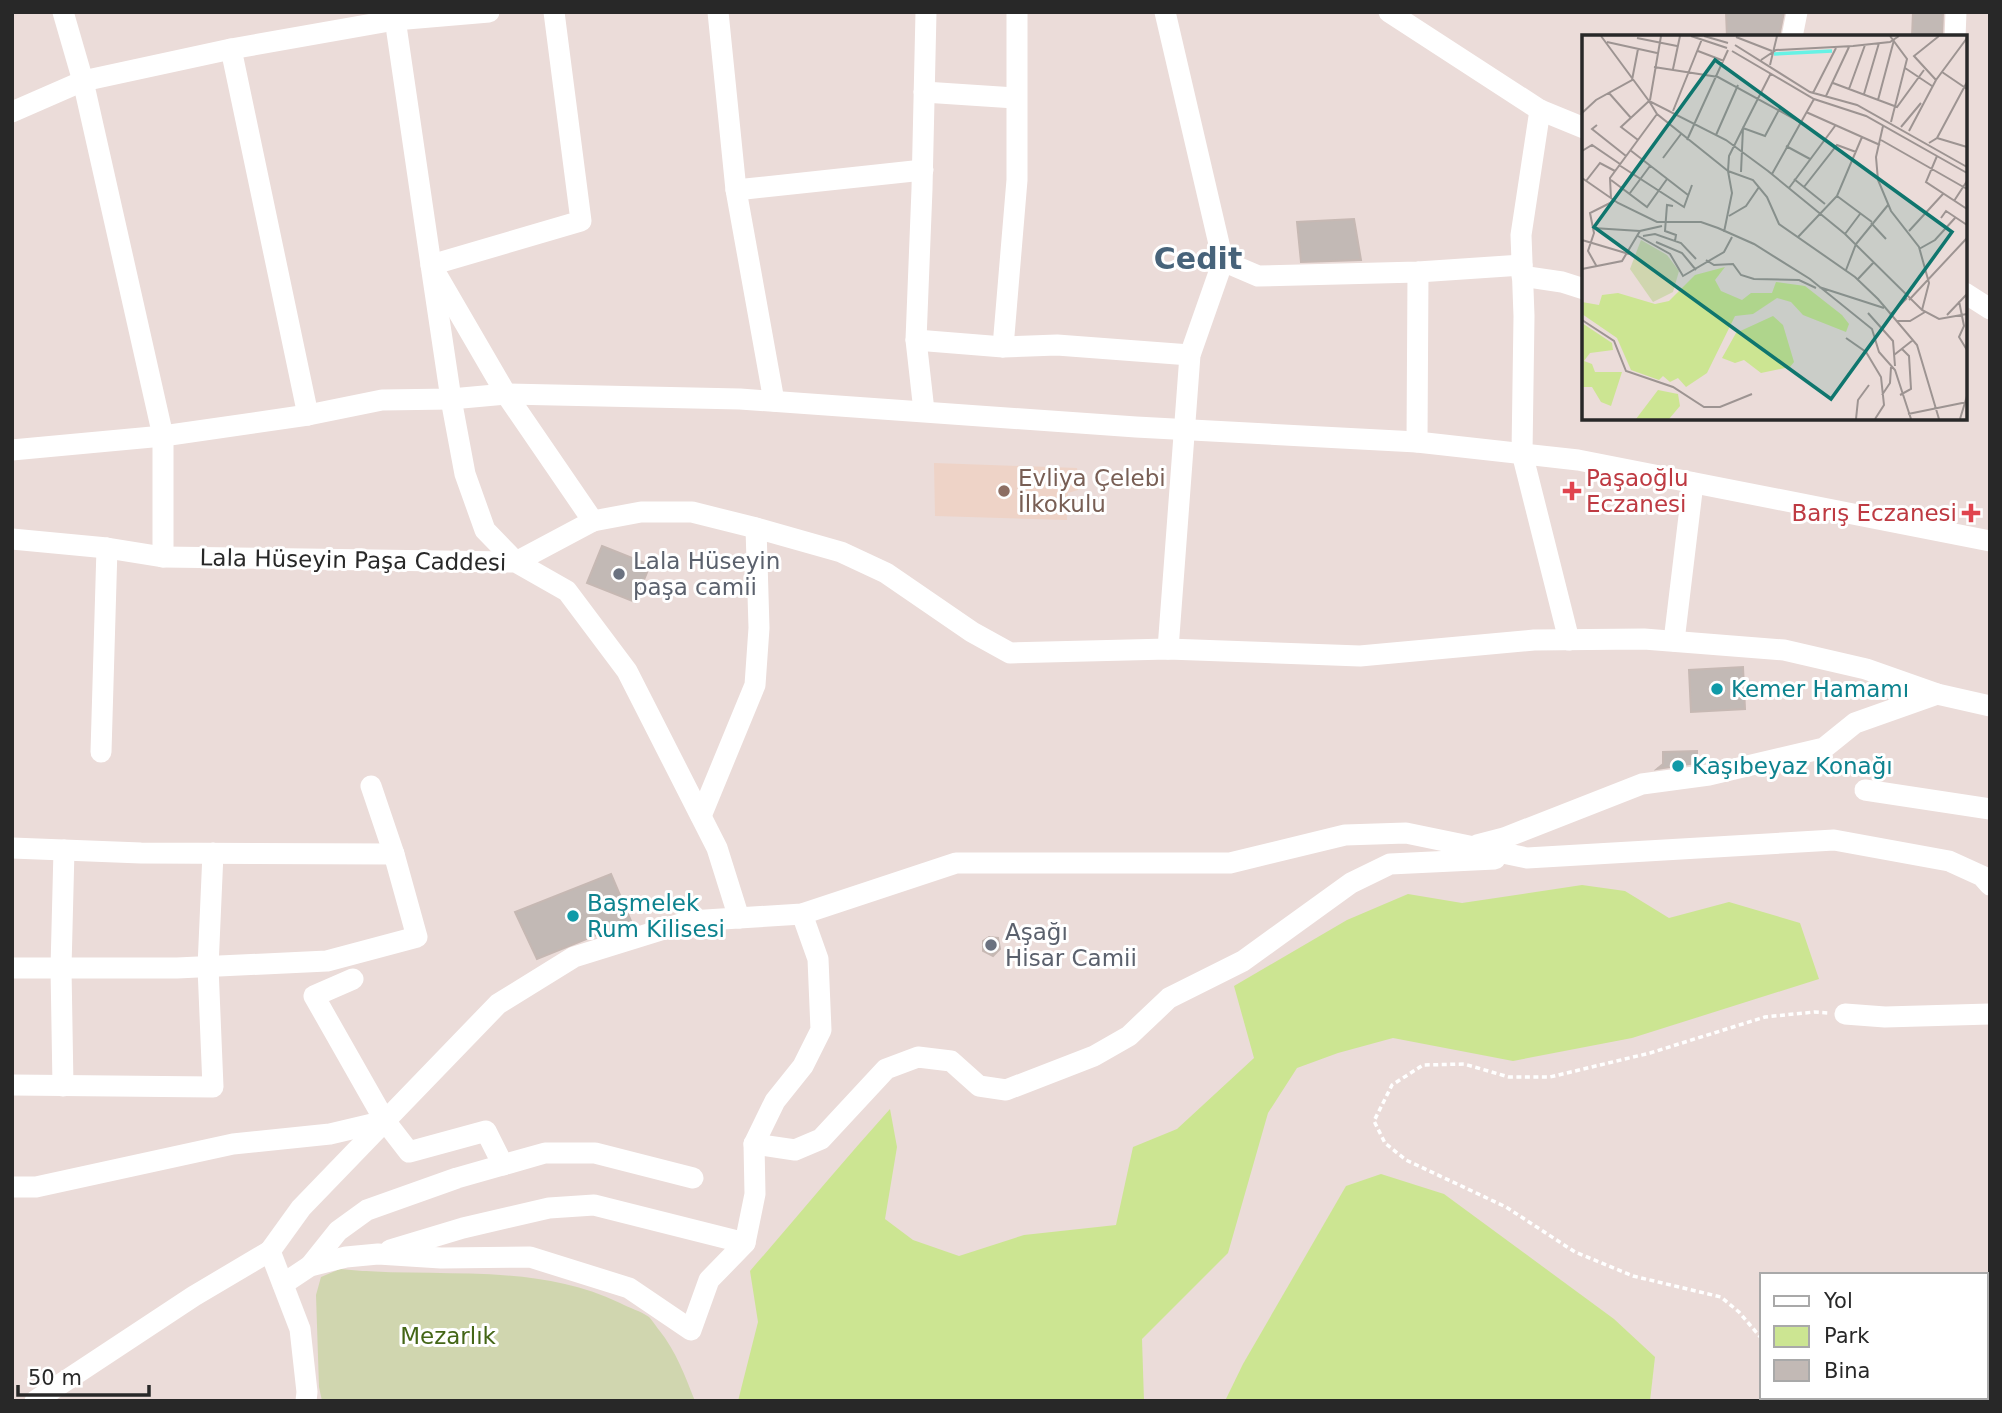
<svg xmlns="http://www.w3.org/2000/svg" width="2002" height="1413" font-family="'DejaVu Sans',sans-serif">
<rect width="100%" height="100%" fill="#ebdcd9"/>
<polygon fill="#eed3c7" points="934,463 1077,468 1078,490 1068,493 1067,520 935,516"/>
<g fill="#cce592">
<path d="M1582,885L1625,891L1669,918L1729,902L1800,923L1819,979L1632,1038L1513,1061L1393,1038L1338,1053L1297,1068L1268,1113L1228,1253L1142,1339L1144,1401H738L758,1322L750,1271C797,1217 842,1162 890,1109L897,1147L885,1219L913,1240L959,1256L1024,1235L1116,1225L1133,1147L1177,1129L1254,1058L1234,986L1347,920L1408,894L1462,903Z"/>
<polygon points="1381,1174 1444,1194 1614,1319 1655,1357 1650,1401 1225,1401 1243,1364 1346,1186"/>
</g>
<path fill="#d0d6af" d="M340,1269C434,1279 532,1261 620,1303C629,1308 641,1311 649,1317C652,1320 656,1326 659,1330C676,1351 685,1376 695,1401H322L319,1387L316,1295L321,1277Z"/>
<g fill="#c2b9b5" stroke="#c6b8b3" stroke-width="2">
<polygon points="1726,12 1784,12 1779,37 1727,37"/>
<polygon points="1913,12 1943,12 1942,37 1912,37"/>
<polygon points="1354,219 1361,260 1301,262 1297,222"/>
<polygon points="602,546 650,565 635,602 587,583"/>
<polygon points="1743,667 1745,709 1691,712 1689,670"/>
<polygon points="1697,751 1697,763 1657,769 1663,764 1663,752"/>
<polygon points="611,874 631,921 537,959 515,912"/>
<polygon points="989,937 998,938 1000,949 993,956 983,951 983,941"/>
</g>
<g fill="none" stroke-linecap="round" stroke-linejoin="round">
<g stroke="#fff" stroke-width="3.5" stroke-dasharray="5 3.5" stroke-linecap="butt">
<polyline points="1762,1339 1739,1312 1721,1297 1633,1276 1575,1252 1506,1207 1406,1160 1385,1143 1374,1121 1392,1085 1423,1065 1464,1064 1509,1077 1550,1077 1650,1053 1765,1017 1814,1012 1829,1013"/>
<polyline points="1762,1401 1763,1397"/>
</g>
<g stroke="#fff" stroke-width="21">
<polyline points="63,12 83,81 163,436 163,557"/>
<polyline points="394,12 431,265 506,394 593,521"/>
<polyline points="554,12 581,221 431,265 451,399 465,474 485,530 516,562 593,521 641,512 692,512 756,528 841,552 886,573 972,632 1010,653 1168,649 1360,656 1534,640 1644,639 1784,650 1866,669 1937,694 1990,706"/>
<polyline points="718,12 736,190 774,401"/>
<polyline points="1165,12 1223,261 1190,355 1168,649"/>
<polyline points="1389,12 1540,110 1584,128"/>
<polyline points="1792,37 1797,12"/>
<polyline points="1955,37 1956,12"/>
<polyline points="231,49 308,415"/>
<polyline points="924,92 1015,98"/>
<polyline points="1540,110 1521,235 1524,316 1522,453 1569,640"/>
<polyline points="12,112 83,81 231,49 395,20 489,12"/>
<polyline points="736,190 923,170"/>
<polyline points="1223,261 1258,276 1418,272 1522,265"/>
<polyline points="1522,276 1562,282 1584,289"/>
<polyline points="1965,293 1990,309"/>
<polyline points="916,340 1003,347 1057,345 1190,355"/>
<polyline points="1003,347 1017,180 1017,12"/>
<polyline points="924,411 916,340 922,189 926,12"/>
<polyline points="1417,442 1418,272"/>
<polyline points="12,450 163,436 308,415 382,400 451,399 506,394 740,399 1136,427 1417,442 1578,460 1990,541"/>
<polyline points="12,539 107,548 163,557 516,562 567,591 627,671 717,848 739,918"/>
<polyline points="1674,641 1693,483"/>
<polyline points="101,752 107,548"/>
<polyline points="1865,790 1990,809"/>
<polyline points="701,816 755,685 759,628 756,528"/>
<polyline points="1477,845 1504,838 1642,784 1709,775 1824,748 1855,723 1937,694"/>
<polyline points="12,848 141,853 394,854"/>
<polyline points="12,968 177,968 327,961 417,937 394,854 371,786"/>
<polyline points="353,979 314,996 385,1121 409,1152 486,1131 503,1165"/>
<polyline points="1845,1014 1885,1017 1990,1014"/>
<polyline points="12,1085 213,1087 208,967 213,853"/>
<polyline points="63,1086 61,968 64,850"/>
<polyline points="754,1144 795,1150 821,1139 886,1069 918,1057 951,1061 979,1086 1006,1090 1094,1056 1129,1036 1169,998 1243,961 1351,883 1390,864 1495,859"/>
<polyline points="12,1187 36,1187 233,1144 330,1134 385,1121 498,1004 574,957 690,921 802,914 956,863 1230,863 1345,835 1406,833 1527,858 1834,840 1949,861 1982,876 1990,885"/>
<polyline points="390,1250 463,1228 549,1208 594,1205 745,1243"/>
<polyline points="310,1266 338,1231 367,1210 457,1178 545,1153 595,1153 693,1178"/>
<polyline points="283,1284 310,1266 346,1257 378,1254 441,1258 530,1257 629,1288 691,1330 709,1280 745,1243 755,1194 754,1144 775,1101 803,1066 821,1030 818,959 802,914"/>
<polyline points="35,1401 194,1296 270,1251"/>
<polyline points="306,1401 307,1392 300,1329 270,1251 301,1208 385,1121"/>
</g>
</g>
<circle fill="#8d6e63" stroke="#fff" stroke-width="2.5" cx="1004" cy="491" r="7"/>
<g fill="#e0444e" stroke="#fff" stroke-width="2.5">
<path d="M1568.5 480.5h7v7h7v7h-7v7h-7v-7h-7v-7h7z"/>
<path d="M1967.5 502.5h7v7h7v7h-7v7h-7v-7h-7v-7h7z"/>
</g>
<g fill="#6b7280" stroke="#fff" stroke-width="2.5">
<circle cx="619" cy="574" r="7"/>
<circle cx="991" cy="945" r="7"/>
</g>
<g fill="#0f9aa8" stroke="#fff" stroke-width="2.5">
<circle cx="1717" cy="689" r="7"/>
<circle cx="1678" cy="766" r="7"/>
<circle cx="573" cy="916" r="7"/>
</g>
<g text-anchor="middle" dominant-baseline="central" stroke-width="6" stroke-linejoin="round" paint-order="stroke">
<g font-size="23" fill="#785e54" stroke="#fff" text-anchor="start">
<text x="1018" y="478">Evliya Çelebi<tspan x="1018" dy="26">İlkokulu</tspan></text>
</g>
<g font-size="23" fill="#be3a42" stroke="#fff" text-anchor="start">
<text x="1586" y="478">Paşaoğlu<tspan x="1586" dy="26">Eczanesi</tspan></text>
<text x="1957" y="513" text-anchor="end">Barış Eczanesi</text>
</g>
<g font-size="23" fill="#282828" stroke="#fff">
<text transform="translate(353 560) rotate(1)">Lala Hüseyin Paşa Caddesi</text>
</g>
<g font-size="23" fill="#5b616d" stroke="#fff" text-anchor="start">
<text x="633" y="561">Lala Hüseyin<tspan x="633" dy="26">paşa camii</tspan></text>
<text x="1005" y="932">Aşağı<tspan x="1005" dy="26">Hisar Camii</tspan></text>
</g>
<g font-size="23" fill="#0d838f" stroke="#fff" text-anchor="start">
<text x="1731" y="689">Kemer Hamamı</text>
<text x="1692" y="766">Kaşıbeyaz Konağı</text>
<text x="587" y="903">Başmelek<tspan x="587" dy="26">Rum Kilisesi</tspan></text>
</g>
<g font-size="23" fill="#446617" stroke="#fff">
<text x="448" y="1336">Mezarlık</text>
</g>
<g font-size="30" font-weight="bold" fill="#47637a" stroke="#fff">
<text x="1198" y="258">Cedit</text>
</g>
</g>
<g transform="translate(1582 35)">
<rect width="385" height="385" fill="#ebdcd9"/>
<path d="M143,232L133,245L139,256L160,265L169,258H190L194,247L223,251L260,280L267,289L264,297L221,280L209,267L195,263L171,279L153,281L125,338L104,352L96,343L88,347L81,341L77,345L49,335L35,303L0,279V267L17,270L20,260L36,258L73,269L87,266L113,240ZM191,281L201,290L212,327L208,332L179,338L162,325L153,328L140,323L154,298ZM0,288L30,308L31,315L8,318L2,326L10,329L13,337H40L29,371L19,367L10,352H0ZM76,355L96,359L98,371L87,384H54Z" fill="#cce592"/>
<path d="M59,205L85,220L97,236L91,257L71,267L48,234Z" fill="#d0d6af"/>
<path fill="none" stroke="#66f2e5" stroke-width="3.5" d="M192,19L250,16"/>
<path fill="none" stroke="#9d9492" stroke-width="2" d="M19,1L67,66L144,105L186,136L263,199L340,275L357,284L385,279M109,1L145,13M122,1L146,8M308,1L325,24L309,87M154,2L190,16M55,3L95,11M25,7L75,18M153,10L228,57L275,70L385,132M116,16L142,26M150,16L232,64L284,81L385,138M179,25L194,15L271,11L308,7L317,1M188,30L195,1M72,32L136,42L218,87M323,33L350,51M91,34L98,1M360,37L385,54M354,45L332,21L357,1M251,48L315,72L342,35M267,54L283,10M27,58L49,83M231,58L254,13M282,59L297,8M244,61L267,12M68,65L79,1M296,65L312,5M67,66L75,79L146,136L150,158L142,197M198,73L183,101L161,93L147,121L146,136L171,145L185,162L197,189L273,242L296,264L335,310L357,384M91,76L120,4M224,77L298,110M0,78L14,65L50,45L56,14M15,90L10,94L44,121M301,91L294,122L296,145L309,176L337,212L347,248L340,275M319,92L339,68M327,96L354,45L385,3M134,100L156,50M355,103L385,112M56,105L39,92L67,66M105,105L146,15M299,105L385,154M347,108L355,103L385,47M204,111L228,124M48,115L106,160M0,116L10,110L38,129M355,121L344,147L385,174M81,123L99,99M37,130L102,172L110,150M159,137L161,93L189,38M190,139L232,64M0,143L36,168L75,187H119L136,193L172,209L228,244L290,294L297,317L313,335L329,384M212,144L243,169M29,145L65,172L85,144M4,146L18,128L33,136M222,152L255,110L274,117M207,153L253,91M48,158L68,131M255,161L290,187M29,164L28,143L75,79M372,166L385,146M91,171L85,170L83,196L94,200L93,206M147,181L164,171L177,152M359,183L364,176L385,190M289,188L304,204M11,193L58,196M327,196L361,159M263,199L278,179M56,201L88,219L101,241L142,217L150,202M61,201L73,199L99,208L114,224M216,202L255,161L280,102M0,205L47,219M74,207L100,218L114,235M337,214L353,205L373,183M124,225L132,230L151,229L159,240L172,244L217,245L234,253M15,232L6,216L12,198L8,178L32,166M0,234L40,226L58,196L80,191M264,235L274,209L306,170M276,244L292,227M237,252L302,273M327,265L385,203M377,266L382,291L377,302L385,315M286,278L311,306L313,331M308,280L325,263M365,280L385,259M0,285L32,306L44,336L91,352L122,372H138L170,359M315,286H328L343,277M264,303L284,317L299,342L302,370L293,384M312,320L331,305M300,360L308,348L309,332M318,360L329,354L327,321L320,314M326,379L385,367M274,384L276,365L287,350M378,384L385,361"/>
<path fill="#0f766e" fill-opacity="0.15" stroke="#0f766e" stroke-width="3.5" d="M133,25L370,197L249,364L12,192Z"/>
<rect width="385" height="385" fill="none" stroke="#282828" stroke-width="3.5"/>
</g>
<rect width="2002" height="1413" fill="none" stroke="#282828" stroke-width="28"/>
<rect x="1760" y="1273" width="228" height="126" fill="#ffffff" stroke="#a9a9a9" stroke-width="2"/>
<rect x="1774" y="1296" width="35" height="10" fill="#ffffff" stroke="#a9a9a9" stroke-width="2"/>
<text x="1824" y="1308" font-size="21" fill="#282828">Yol</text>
<rect x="1774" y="1326" width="35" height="21" fill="#cce592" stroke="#a9a9a9" stroke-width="2"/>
<text x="1824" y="1343" font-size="21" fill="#282828">Park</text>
<rect x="1774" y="1360" width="35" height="21" fill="#c2b9b5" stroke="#a9a9a9" stroke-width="2"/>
<text x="1824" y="1378" font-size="21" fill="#282828">Bina</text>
<path d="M18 1385v10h131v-10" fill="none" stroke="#282828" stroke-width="3.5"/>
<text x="28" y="1385" font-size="21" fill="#282828" stroke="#ffffff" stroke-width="5" paint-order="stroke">50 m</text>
</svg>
